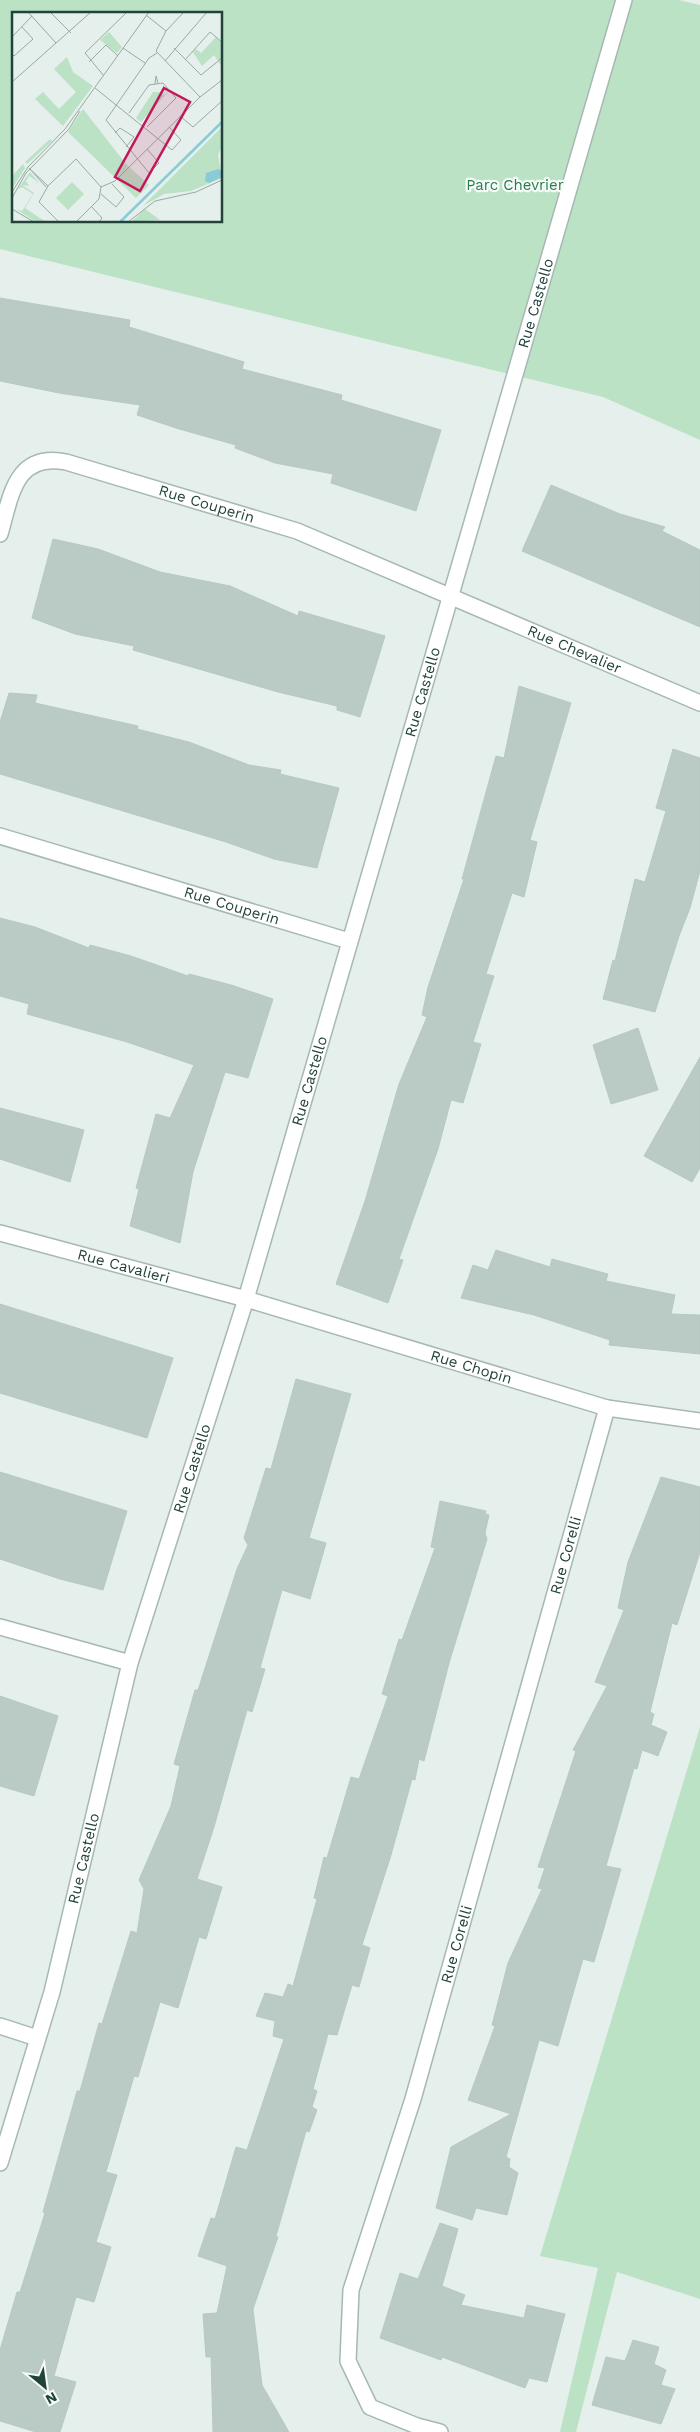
<svg xmlns="http://www.w3.org/2000/svg" width="700" height="2432" font-family="'Work Sans',sans-serif">
<rect width="100%" height="100%" fill="#e5efeb"/>
<g fill="#bce2c6" fill-rule="evenodd">
<path d="M0,0H679L700,5V440L603,397L0,249ZM14,14H221V221H14Z"/>
<polygon points="700,1727 700,2299 617,2272 576,2432 560,2432 598,2268 540,2256"/>
</g>
<g fill="#bacac4" stroke="#b6cac2">
<polygon points="0,298 130,320 129,327 244,362 242,369 342,395 341,400 441,430 416,511 331,483 333,474 275,463 235,448 236,445 179,429 137,415 140,405 59,393 0,381"/>
<polygon points="551,485 620,514 665,527 662,531 700,550 700,627 522,551"/>
<polygon points="53,539 98,549 160,572 230,586 298,616 299,611 385,636 360,717 337,710 337,706 278,692 133,650 134,646 75,634 32,618"/>
<polygon points="519,686 571,703 530,840 537,842 524,897 512,893 486,974 494,976 473,1042 481,1044 463,1103 451,1100 438,1149 399,1259 403,1260 388,1303 336,1284 365,1201 399,1084 427,1017 422,1015 428,987 464,879 462,879 496,756 504,758"/>
<polygon points="9,693 37,695 35,703 138,726 137,729 189,742 249,765 281,770 280,774 339,788 317,868 274,859 226,842 0,774 0,722"/>
<polygon points="673,749 700,758 700,871 690,908 679,936 655,1012 603,999 613,960 615,961 635,879 645,882 666,811 656,808"/>
<polygon points="0,918 35,927 89,948 90,945 131,956 188,976 189,974 231,985 273,999 248,1078 225,1072 193,1172 180,1243 130,1226 139,1189 136,1188 156,1114 170,1118 194,1065 127,1042 27,1014 29,1004 0,996"/>
<polygon points="638,1028 658,1090 611,1104 593,1045"/>
<polygon points="700,1057 700,1168 692,1182 644,1156"/>
<polygon points="0,1108 84,1130 70,1182 0,1159"/>
<polygon points="496,1250 550,1267 552,1259 608,1274 606,1281 675,1295 671,1314 700,1315 700,1354 609,1345 610,1340 534,1315 461,1298 473,1265 488,1270"/>
<polygon points="0,1304 173,1358 147,1438 0,1393"/>
<polygon points="296,1379 351,1394 309,1538 326,1543 310,1599 282,1590 260,1668 265,1669 252,1712 247,1710 214,1827 197,1879 222,1887 206,1939 199,1937 178,2008 160,2002 138,2077 134,2076 106,2172 117,2175 96,2242 111,2247 94,2302 76,2297 54,2376 76,2382 60,2432 36,2432 0,2421 0,2350 17,2292 20,2292 45,2213 43,2212 77,2091 80,2091 99,2023 102,2024 131,1931 137,1933 144,1889 139,1880 171,1806 180,1766 174,1764 195,1690 198,1690 237,1569 248,1545 244,1538 266,1468 271,1469"/>
<polygon points="0,1472 127,1511 103,1590 60,1579 0,1559"/>
<polygon points="661,1477 700,1487 700,1552 677,1625 672,1623 650,1712 654,1714 651,1725 667,1732 658,1756 642,1750 637,1769 634,1768 606,1866 621,1869 594,1962 583,1959 558,2046 539,2040 506,2157 510,2159 509,2167 518,2173 507,2215 476,2208 472,2220 436,2208 451,2147 511,2114 468,2100 495,2026 492,2025 508,1963 542,1889 538,1888 545,1868 538,1867 576,1751 573,1750 607,1686 595,1682 624,1610 618,1608 628,1562"/>
<polygon points="440,1501 486,1511 485,1514 489,1515 485,1533 487,1539 449,1663 424,1761 419,1759 415,1780 412,1779 391,1855 362,1945 370,1948 359,1987 352,1985 337,2035 328,2034 313,2089 317,2091 312,2107 317,2110 309,2132 306,2131 276,2236 278,2237 253,2309 262,2385 289,2432 213,2432 211,2357 206,2357 203,2314 217,2313 227,2266 198,2256 211,2218 215,2219 236,2147 247,2150 284,2039 273,2036 275,2021 256,2016 265,1993 283,1997 288,1984 293,1986 317,1899 314,1898 324,1857 327,1858 351,1777 359,1779 388,1696 382,1694 399,1639 402,1640 435,1548 431,1547"/>
<polygon points="0,1696 58,1716 34,1796 0,1786"/>
<polygon points="440,2223 458,2229 442,2286 465,2295 461,2305 524,2318 527,2305 565,2314 547,2382 529,2378 525,2388 442,2357 441,2360 380,2338 400,2273 418,2279"/>
<polygon points="633,2340 659,2347 654,2364 666,2370 661,2385 675,2389 661,2424 592,2405 606,2357 625,2361"/>
</g>
<g fill="none" stroke-linecap="round" stroke-linejoin="round">
<g stroke="#a7b8b2" stroke-width="18">
<g id="minor">
<path id="s1" d="M0,534C11,496 15,452 66,462L297,531L700,703"/>
<path id="s2" d="M0,836L349,941"/>
<path id="s3" d="M0,1233L246,1299L607,1408L700,1421"/>
<polyline points="0,1627 130,1663"/>
<polyline points="0,2026 37,2038"/>
<path id="s4" d="M0,2163L52,1992L130,1663L246,1299L624,0"/>
<path id="s5" d="M440,2432L417,2426L370,2407L348,2361L351,2290L413,2099L607,1408"/>
</g>
</g>
<use href="#minor" stroke="#fff" stroke-width="15"/>
</g>
<g text-anchor="middle" dominant-baseline="central" stroke-width="4.5" stroke-linejoin="round" paint-order="stroke">
<g font-size="15" fill="#287e4a" stroke="#f6fbf9">
<text x="515" y="185">Parc Chevrier</text>
</g>
<g font-size="15" fill="#22433a" stroke="#f6fbf9">
<text stroke="none"><textPath href="#s4" startOffset="1936">Rue Castello</textPath></text>
<text stroke="none"><textPath href="#s1" startOffset="259">Rue Couperin</textPath></text>
<text stroke="none"><textPath href="#s1" startOffset="655">Rue Chevalier</textPath></text>
<text stroke="none"><textPath href="#s4" startOffset="1531">Rue Castello</textPath></text>
<text stroke="none"><textPath href="#s2" startOffset="242">Rue Couperin</textPath></text>
<text stroke="none"><textPath href="#s4" startOffset="1126">Rue Castello</textPath></text>
<text stroke="none"><textPath href="#s3" startOffset="128">Rue Cavalieri</textPath></text>
<text stroke="none"><textPath href="#s3" startOffset="490">Rue Chopin</textPath></text>
<text stroke="none"><textPath href="#s4" startOffset="721">Rue Castello</textPath></text>
<text stroke="none"><textPath href="#s5" startOffset="962">Rue Corelli</textPath></text>
<text stroke="none"><textPath href="#s4" startOffset="316">Rue Castello</textPath></text>
<text stroke="none"><textPath href="#s5" startOffset="558">Rue Corelli</textPath></text>
</g>
</g>
<g transform="translate(12 12)">
<rect width="210" height="210" fill="#e5efeb"/>
<path d="M97,20L110,35L105,41L88,28ZM204,25L210,31V55L202,43L190,54L181,40L184,37L189,41ZM55,45L61,60L81,74L51,114L23,87L31,80L47,97L64,80L42,57ZM158,78L129,110L124,106L141,80H149L152,83ZM71,97L114,152L137,173L124,186L56,120ZM210,115V134L206,143L210,166L179,179L152,182L131,194ZM38,127L40,129L15,152L13,150ZM11,152L13,156L0,177V164ZM18,160L26,169L24,173L25,169L17,164L14,169L17,174L10,173L22,181L13,196L34,210H24L4,197L10,199L21,182L10,175L5,178ZM60,170L72,182L56,198L44,186ZM133,197L148,208L119,210Z" fill="#bce2c6"/>
<path d="M206,157L210,159V165L197,171L193,169L194,161Z" fill="#89ccd8"/>
<path fill="none" stroke="#89ccd8" stroke-width="2.5" d="M108,210L210,110"/>
<path fill="none" stroke="#97aaa4" stroke-width="1" d="M16,0L44,31M38,0L59,21M172,0L154,19L144,39L188,85M134,3L154,19M0,25L20,4M111,36L133,51M162,36L189,63L210,46M0,42L2,44L21,27L10,15M173,48L198,20L210,30M153,49L195,0M77,50L94,33L106,44M92,64L73,41L115,0M0,70L79,0M143,72L144,64L146,71M83,76L160,138L169,128L157,115M117,101L137,73L151,71L164,86L135,115M168,104L181,115L210,89M103,121L108,116L122,125L114,135M135,137L147,151L137,161L94,108L137,46L145,41M17,156L36,174M18,157L34,175M89,175L103,169L188,85L210,68M0,180L16,155L53,117L137,0M89,182L104,195L112,185L100,172M0,186L14,161L57,117L68,99M79,194L90,206L87,210M0,197L22,210M47,210L27,190L36,174L64,147L89,175L87,187L64,210M116,210L143,189L184,180L210,168"/>
<path fill="#c2185b" fill-opacity="0.15" stroke="#c2185b" stroke-width="2.5" d="M152,76L178,90L128,179L103,165Z"/>
<rect width="210" height="210" fill="none" stroke="#22433a" stroke-width="2.5"/>
</g>
<g transform="translate(45 2387) rotate(151)" stroke="#f6fbf9" stroke-width="4" paint-order="stroke">
<path d="M0-4L9 19L0 12L-9 19Z" fill="#22433a"/>
<text y="-8" font-size="14" font-weight="bold" text-anchor="middle" fill="#22433a">N</text>
</g>
</svg>
